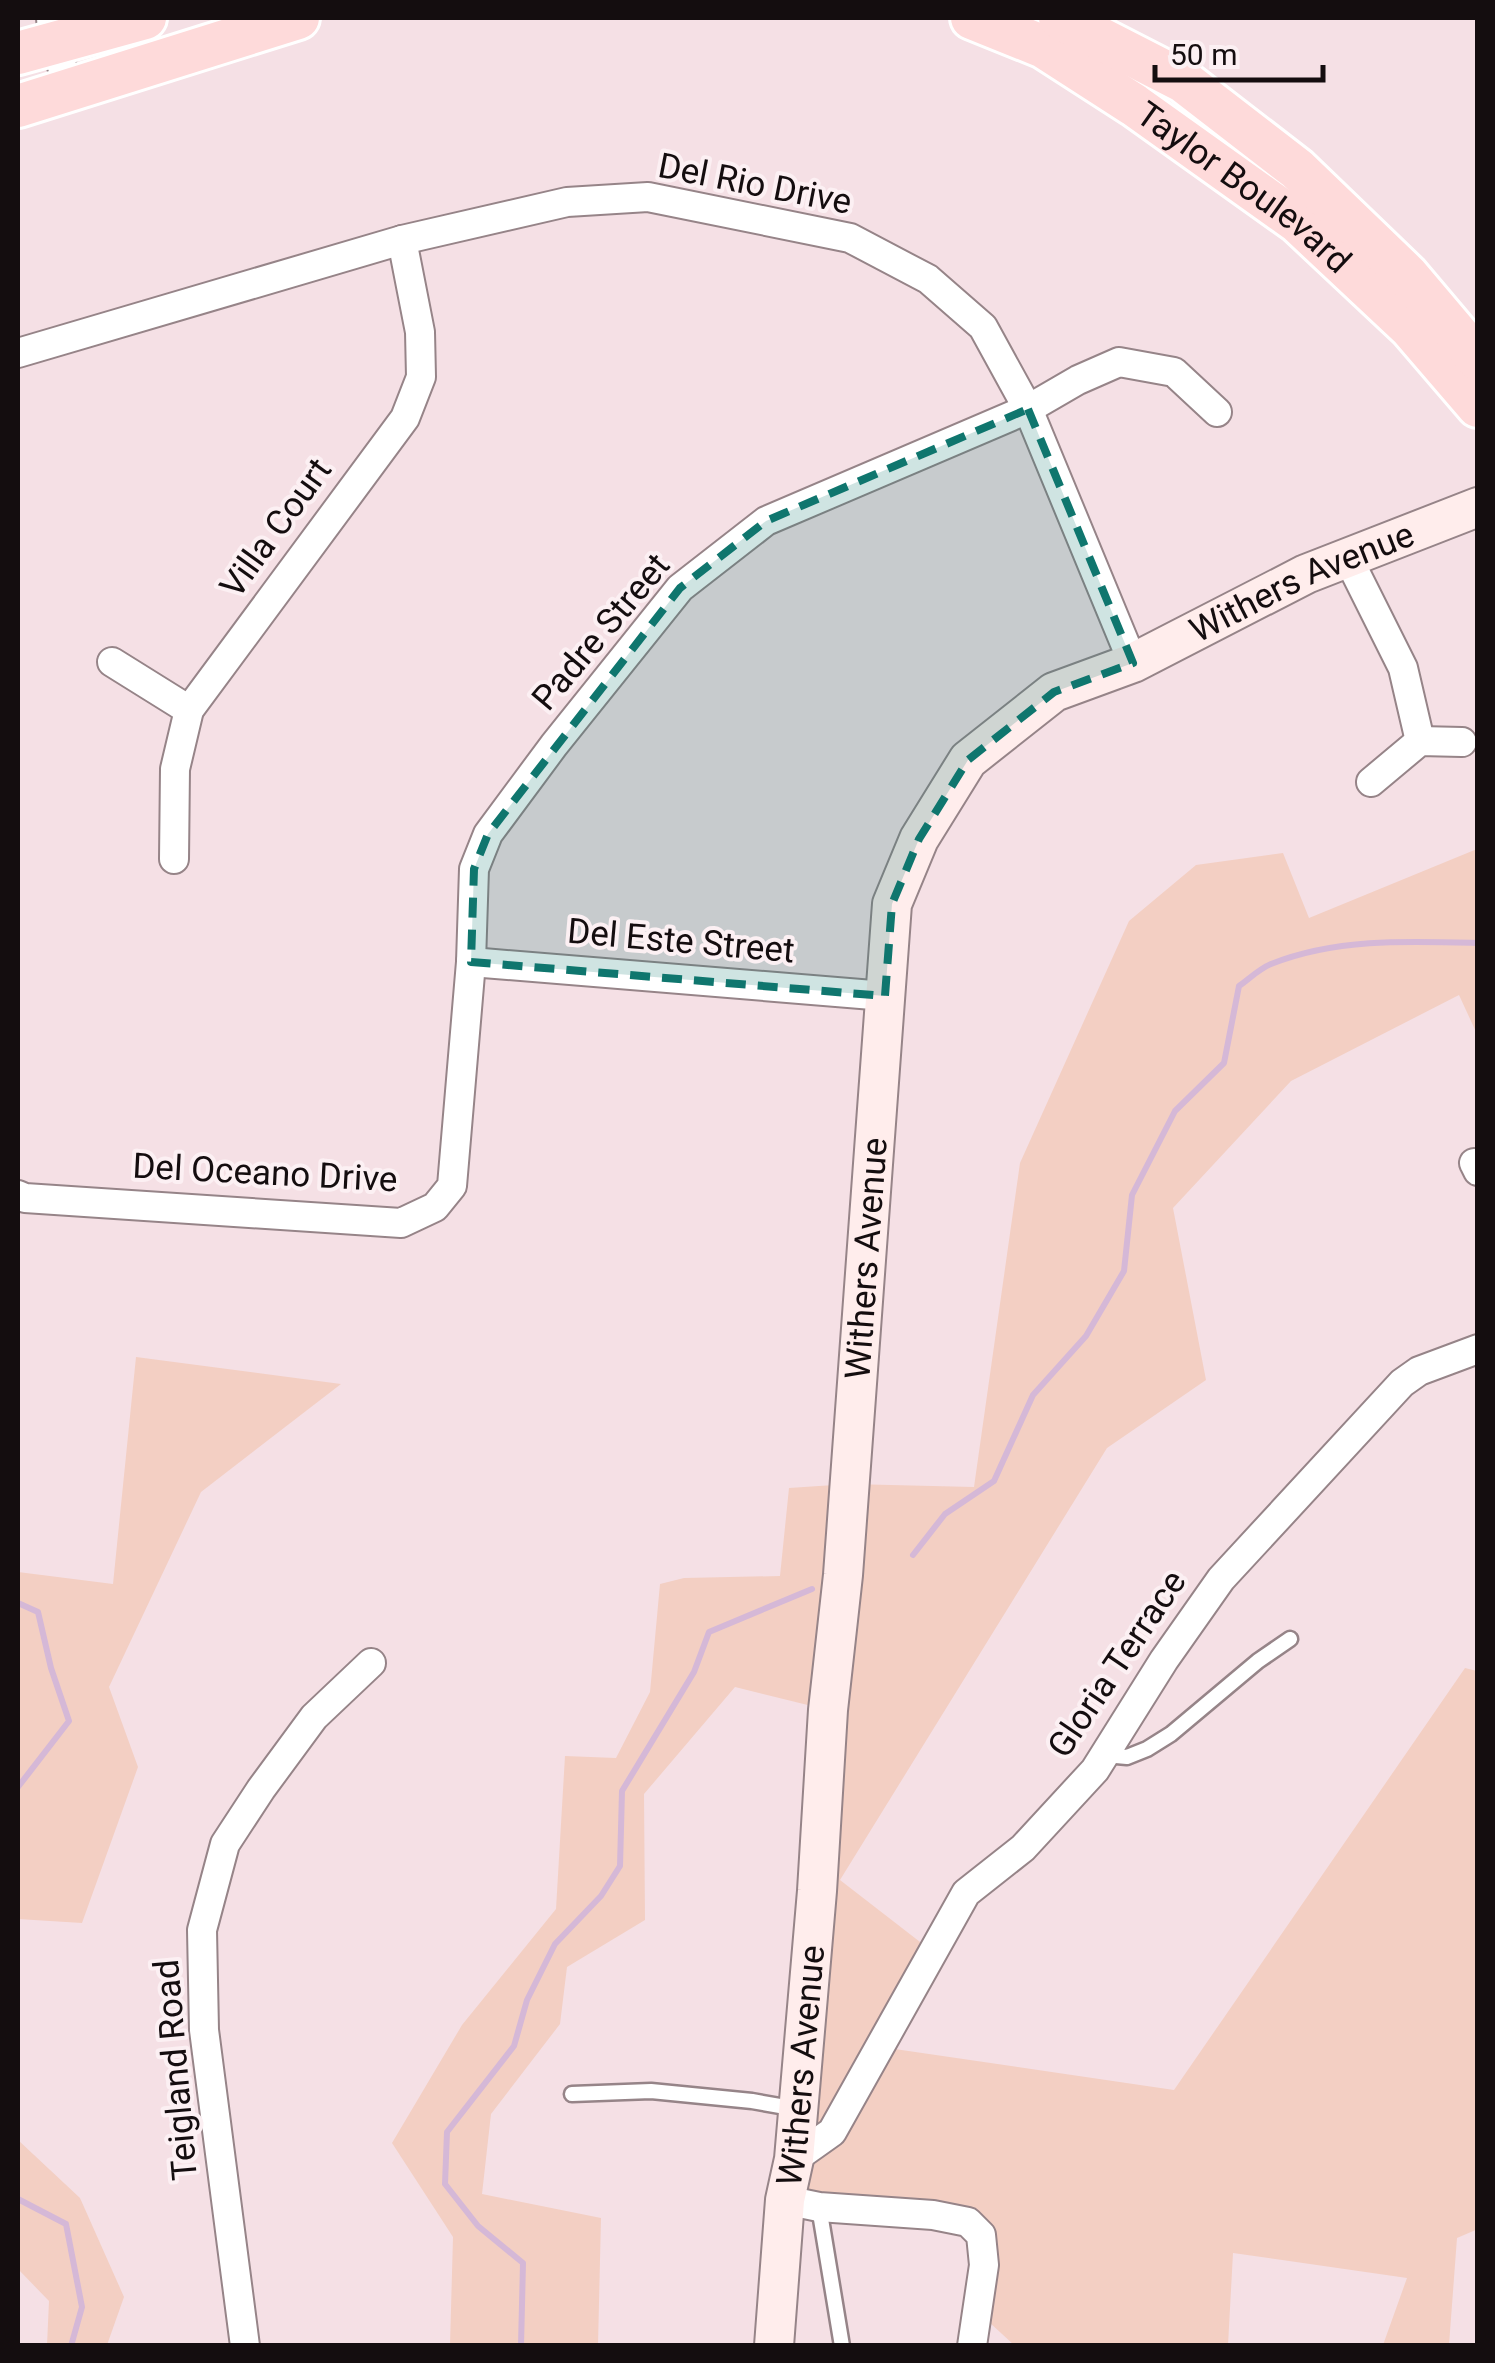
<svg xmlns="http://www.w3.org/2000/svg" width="1495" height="2363" font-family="Roboto,sans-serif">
<rect width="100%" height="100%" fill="#f5e0e5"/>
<g fill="#f3cfc3">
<polygon points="1477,849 1477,1034 1459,995 1291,1081 1173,1208 1206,1380 1107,1448 840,1880 933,1952 881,2047 1174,2090 1465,1668 1477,1671 1478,2229 1457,2238 1449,2345 1383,2345 1407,2278 1233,2253 1228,2345 1014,2345 977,2311 981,2235 785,2200 828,1710 735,1687 644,1794 645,1920 567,1967 560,2024 491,2114 482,2194 601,2218 598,2345 450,2345 453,2237 392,2143 462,2025 556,1909 565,1756 616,1758 650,1692 660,1584 684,1578 780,1576 789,1488 849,1484 974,1487 1020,1163 1129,921 1196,865 1283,853 1309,918"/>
<polygon points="136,1357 341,1384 201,1492 109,1687 138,1767 82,1923 18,1919 18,1572 113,1584"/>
<polygon points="18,2140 80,2198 124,2297 107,2345 47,2345 49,2301 18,2269"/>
</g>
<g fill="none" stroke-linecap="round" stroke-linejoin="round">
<g stroke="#d5b8d7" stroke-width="6">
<path d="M913,1555L945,1514L994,1481L1033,1395L1086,1336L1124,1271L1132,1195L1175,1111L1224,1063L1239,986C1249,979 1259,969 1271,964C1336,938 1408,941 1478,943"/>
<polyline points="18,1603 38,1612 51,1668 69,1721 18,1787"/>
<polyline points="18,2199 66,2224 82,2307 71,2346"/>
<polyline points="521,2346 523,2263 478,2226 445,2184 447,2132 514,2046 527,2000 555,1944 601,1896 620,1866 622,1791 694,1672 709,1632 812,1589"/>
</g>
<g stroke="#968488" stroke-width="19">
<g id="lane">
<polyline points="1105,1755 1127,1757 1147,1749 1171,1734 1258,1661 1290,1639"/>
<polyline points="572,2094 651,2091 752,2101 797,2109"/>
<polyline points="819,2207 842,2346"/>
</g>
</g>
<g stroke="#968488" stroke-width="32">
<g id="street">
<polyline points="51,18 53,42 70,88"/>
<polyline points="18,353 402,240 567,202 648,197 850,238 928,279 983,327 1028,409 1133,663"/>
<polyline points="1348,558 1403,668 1420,741"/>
<polyline points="112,662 189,710"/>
<polyline points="1371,782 1420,741 1462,742"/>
<polyline points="174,859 175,769 189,710 405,418 421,377 420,332 402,240"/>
<polyline points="471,962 885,996"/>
<polyline points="1474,1163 1478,1171"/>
<polyline points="18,1195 25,1198 401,1223 435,1207 452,1186 471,962 474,869 488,834 554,745 680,588 766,521 1028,409 1078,380 1119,362 1174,372 1217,412"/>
<polyline points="794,2159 832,2132 966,1893 1023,1848 1095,1770 1164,1660 1221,1579 1402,1383 1419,1371 1478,1349"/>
<polyline points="785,2200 819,2207 933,2215 968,2222 981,2235 984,2265 972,2346"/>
<polyline points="245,2346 204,2030 202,1930 225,1844 261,1789 314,1717 371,1663"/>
</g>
</g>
<g stroke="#968488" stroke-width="42">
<g id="secondary">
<path id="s1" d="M774,2346L785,2200L794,2159L817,1891L828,1710L843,1575L892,904L919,839L968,760L1054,692L1133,663L1306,574L1478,507"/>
</g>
</g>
<g stroke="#fff" stroke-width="48">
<g id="primary">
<path id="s2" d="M972,18L1044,47L1134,105L1298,222L1411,328L1478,406"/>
<polyline points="1060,18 1183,81 1297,169 1407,275 1478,359"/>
<polyline points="18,53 145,18"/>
<polyline points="18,106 298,18"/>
</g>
</g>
<use href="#lane" stroke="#fff" stroke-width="14"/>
<use href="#street" stroke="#fff" stroke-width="28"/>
<use href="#secondary" stroke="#ffedec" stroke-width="38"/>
<use href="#primary" stroke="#fedada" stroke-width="42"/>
</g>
<path fill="#0f766e" fill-opacity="0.2" stroke="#0f766e" stroke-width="8" stroke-dasharray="20 12" stroke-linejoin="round" d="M1028,409L1133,663L1054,692L968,760L919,839L892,904L885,996L471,962L474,869L488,834L680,588L766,521Z"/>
<g text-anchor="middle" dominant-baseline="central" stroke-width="8" stroke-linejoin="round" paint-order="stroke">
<g font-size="35" fill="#140d0f" stroke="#fcf0f3">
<text transform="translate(755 184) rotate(11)">Del Rio Drive</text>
<text stroke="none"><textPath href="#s2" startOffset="322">Taylor Boulevard</textPath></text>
<text transform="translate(276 528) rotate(-54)">Villa Court</text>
<text stroke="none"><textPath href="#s1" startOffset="1992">Withers Avenue</textPath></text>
<text transform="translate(601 632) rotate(-50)">Padre Street</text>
<text transform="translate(681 941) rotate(5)">Del Este Street</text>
<text transform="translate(265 1173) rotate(3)">Del Oceano Drive</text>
<text stroke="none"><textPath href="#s1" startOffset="1092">Withers Avenue</textPath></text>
<text transform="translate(1117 1664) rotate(-56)">Gloria Terrace</text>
<text stroke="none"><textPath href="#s1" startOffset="282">Withers Avenue</textPath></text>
<text transform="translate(176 2070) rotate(-95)">Teigland Road</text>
</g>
</g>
<rect width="1495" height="2363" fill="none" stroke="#140d0f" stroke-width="40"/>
<path d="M1155 65v15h168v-15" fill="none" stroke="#140d0f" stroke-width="5"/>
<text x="1170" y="65" font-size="30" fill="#140d0f" stroke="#fcf0f3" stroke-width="8" paint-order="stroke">50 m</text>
</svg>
